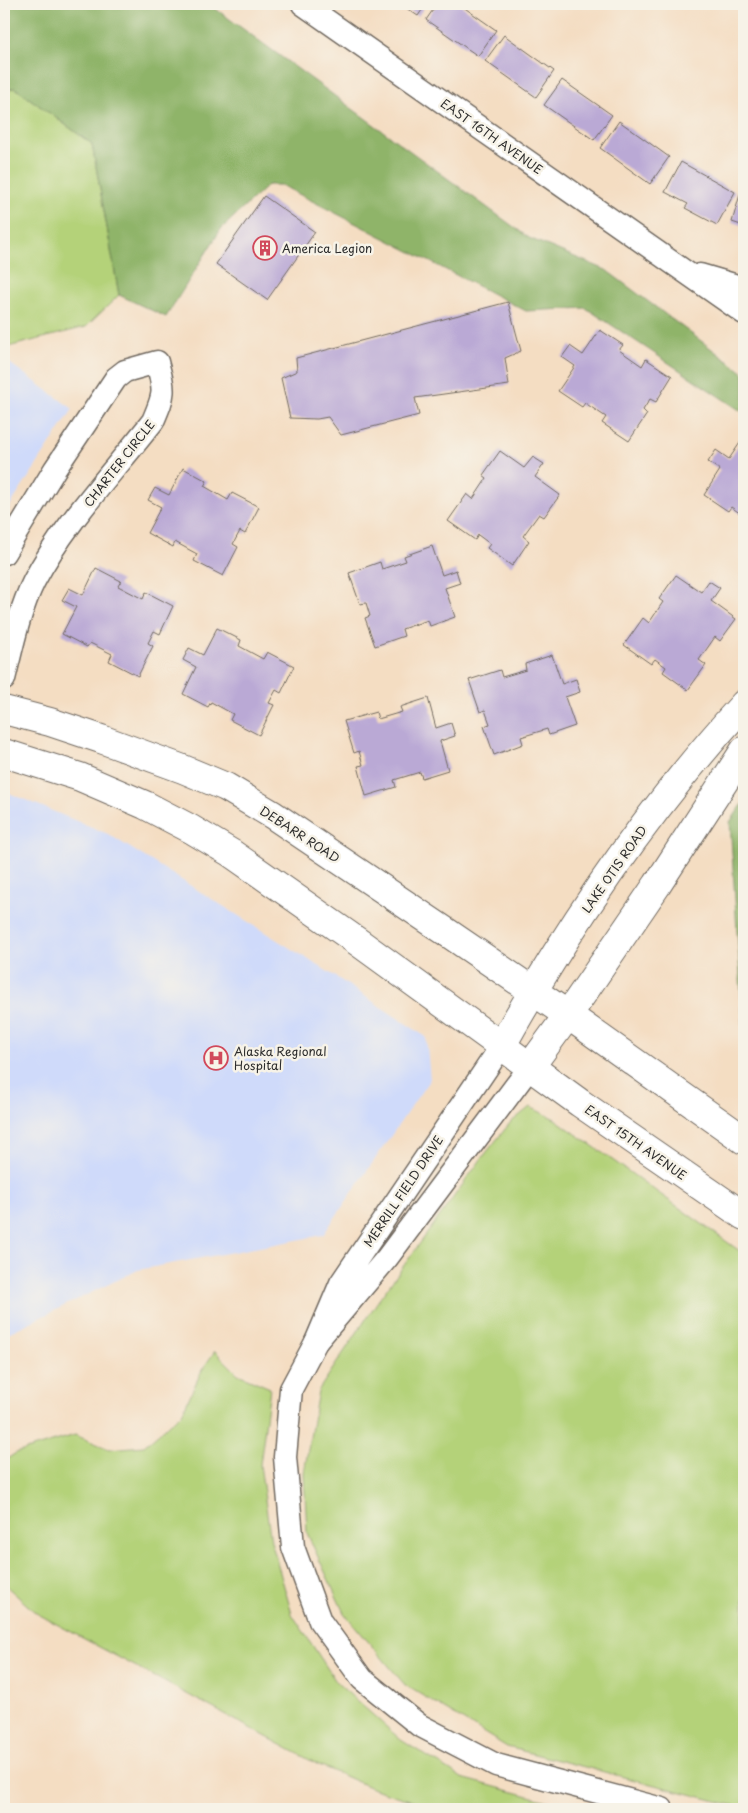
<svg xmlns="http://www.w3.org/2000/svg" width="748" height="1813" font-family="'Playpen Sans',sans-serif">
<rect width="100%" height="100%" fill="#f7f3e8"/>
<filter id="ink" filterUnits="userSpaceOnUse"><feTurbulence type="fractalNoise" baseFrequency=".02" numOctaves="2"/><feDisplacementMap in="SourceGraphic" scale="10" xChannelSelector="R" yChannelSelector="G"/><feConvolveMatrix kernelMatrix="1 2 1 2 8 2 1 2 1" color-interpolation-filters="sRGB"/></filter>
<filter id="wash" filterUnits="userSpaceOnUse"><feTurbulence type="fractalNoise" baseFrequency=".0096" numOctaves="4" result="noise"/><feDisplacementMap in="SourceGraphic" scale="20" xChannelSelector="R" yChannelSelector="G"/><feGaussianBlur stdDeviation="1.12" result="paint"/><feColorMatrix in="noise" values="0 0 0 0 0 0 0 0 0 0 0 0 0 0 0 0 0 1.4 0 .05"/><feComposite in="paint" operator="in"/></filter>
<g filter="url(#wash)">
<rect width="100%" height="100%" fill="#f4ddc2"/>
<g fill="#cfdafa">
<polygon points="4,359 73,409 4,515"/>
<polygon points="4,791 108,834 333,975 426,1037 430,1079 323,1235 138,1270 4,1335"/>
</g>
<g fill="#b4d279" stroke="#707e52">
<polygon points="15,88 92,144 119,295 86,327 4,348 4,90"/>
<polygon points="530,1107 555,1119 744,1254 744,1808 507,1747 405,1685 344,1613 307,1533 304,1473 318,1391 378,1301 482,1158 510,1123"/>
<polygon points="215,1351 238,1374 270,1388 260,1465 271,1541 292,1614 337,1683 401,1740 462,1778 577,1809 439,1809 374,1789 317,1764 36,1613 4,1584 4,1461 16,1453 75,1435 109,1449 144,1446 182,1413 202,1370"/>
</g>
<g fill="#8fb469" stroke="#5d704a">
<polygon points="4,4 209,4 529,238 606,270 744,373 744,413 586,308 526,311 281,185 268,185 221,229 166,317 119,295 92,144 15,88 4,90"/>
<polygon points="744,802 744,1040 730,822"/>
</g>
<g id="blocks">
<g fill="#baa9d5">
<polygon points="400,4 426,4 418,16"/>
<polygon points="437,4 459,4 496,30 478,56 426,20"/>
<polygon points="504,35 554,71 536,97 485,61"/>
<polygon points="562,80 612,115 594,140 544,105"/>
<polygon points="619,121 669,157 650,184 600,148"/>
<polygon points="681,162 735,192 717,225 685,208 688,204 665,192"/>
<polygon points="741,191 744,192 744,226 732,222"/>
<polygon points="264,196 315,232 267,300 216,264"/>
<polygon points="508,302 521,351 505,358 509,385 415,398 419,415 341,435 328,417 317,419 290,418 281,378 297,371 296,358"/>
<polygon points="600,330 623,345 619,350 642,366 646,359 672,376 656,402 650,399 643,410 647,414 629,441 602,423 606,417 585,403 582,407 558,391 575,366 562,357 570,346 583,355"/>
<polygon points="744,437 744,516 731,507 728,511 704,495 720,470 708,462 716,450 729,459"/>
<polygon points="500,451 524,468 533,457 544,464 535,477 560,495 544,517 539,514 523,536 529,541 512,566 487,548 490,544 478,535 475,540 448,521 467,494 473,499 487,478 483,475"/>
<polygon points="183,468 207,481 204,486 228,500 232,493 259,507 245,534 240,531 233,544 238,547 223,576 194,561 197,554 175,542 173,547 147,533 161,507 148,500 155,488 169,495"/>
<polygon points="432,546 442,575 456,570 460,583 445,588 455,617 430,626 428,620 402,629 404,636 375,646 365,618 370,616 366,603 360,604 349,573 380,562 382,569 406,561 404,556"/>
<polygon points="96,568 121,581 118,586 143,599 146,592 173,606 160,634 154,631 148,643 153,646 138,676 109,661 112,654 90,643 87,647 62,634 76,607 62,600 69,588 83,595"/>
<polygon points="676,575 701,592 709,581 720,588 711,601 736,619 720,641 715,637 699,660 706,665 688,690 663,672 666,667 655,659 651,664 624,645 643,618 649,623 663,602 659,599"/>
<polygon points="217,628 241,640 239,646 263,659 267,652 294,666 281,693 276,690 269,703 274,705 259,735 230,720 233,714 211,702 208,707 183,694 196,667 183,660 189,648 203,655"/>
<polygon points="552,655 562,684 576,679 580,692 565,697 575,726 549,735 547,729 521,737 523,744 494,755 484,726 490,724 485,710 480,712 469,680 500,670 502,677 526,670 525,664"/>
<polygon points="428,698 436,728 451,723 455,736 440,741 448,770 422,778 420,772 394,780 396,787 366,796 358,766 363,765 359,751 354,753 344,721 376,712 378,719 402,712 400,707"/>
</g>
</g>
</g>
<g filter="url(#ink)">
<use href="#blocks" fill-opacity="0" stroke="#716960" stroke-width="1"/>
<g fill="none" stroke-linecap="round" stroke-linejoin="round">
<g stroke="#716960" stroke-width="25">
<g id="minor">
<polyline points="303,4 744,313"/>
<polyline points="700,275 744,288"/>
<path d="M4,553L55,469L116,378L125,371L157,362C165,392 165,393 153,421C114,471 63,525 34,581C19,611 12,647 4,679"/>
<polyline points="501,1047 341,1283 316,1342 387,1258 530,1067"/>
<polyline points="316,1342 291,1389 285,1457 293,1547 320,1621 362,1679 419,1725 496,1765 662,1809"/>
</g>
</g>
<g stroke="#716960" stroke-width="30">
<g id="secondary">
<polyline points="4,710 50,722 101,739 183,769 226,787 273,815 448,933 568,1015 744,1140"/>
<polyline points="4,753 80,777 145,805 191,829 231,853 361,944 580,1103 744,1216"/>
<path d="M501,1047C569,925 650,807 744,704"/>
<polyline points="530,1067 568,1015 657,885 744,751"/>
</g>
</g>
<use href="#minor" stroke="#fff" stroke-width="22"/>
<use href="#secondary" stroke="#fff" stroke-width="28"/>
</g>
</g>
<defs>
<g id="building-ring" transform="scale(1.25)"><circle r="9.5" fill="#f7f3e8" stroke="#d1495b" stroke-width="1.5"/><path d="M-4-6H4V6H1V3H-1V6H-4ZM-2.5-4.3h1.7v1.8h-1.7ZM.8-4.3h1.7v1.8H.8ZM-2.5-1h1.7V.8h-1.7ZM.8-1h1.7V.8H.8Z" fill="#d1495b"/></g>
<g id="hospital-ring" transform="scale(1.25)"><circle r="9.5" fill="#f7f3e8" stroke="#d1495b" stroke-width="1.5"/><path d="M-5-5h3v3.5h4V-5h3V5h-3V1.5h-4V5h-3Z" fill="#d1495b"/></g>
</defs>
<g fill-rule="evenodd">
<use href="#building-ring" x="265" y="248"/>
<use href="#hospital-ring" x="216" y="1058"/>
</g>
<g text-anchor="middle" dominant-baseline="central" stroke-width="5" stroke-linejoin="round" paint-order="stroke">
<g font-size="12" fill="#2b2b2b" stroke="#f7f3e8">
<text transform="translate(492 136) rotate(35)">EAST 16TH AVENUE</text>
<text transform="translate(119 463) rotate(-52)">CHARTER CIRCLE</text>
<text transform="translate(300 834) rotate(33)">DEBARR ROAD</text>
<text transform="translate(614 869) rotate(-55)">LAKE OTIS ROAD</text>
<text transform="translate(636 1142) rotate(35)">EAST 15TH AVENUE</text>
<text transform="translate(403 1191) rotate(-56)">MERRILL FIELD DRIVE</text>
</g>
<g font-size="12" fill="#2b2b2b" stroke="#f7f3e8" text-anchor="start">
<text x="282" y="248">America Legion</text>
<text x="234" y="1051">Alaska Regional<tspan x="234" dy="14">Hospital</tspan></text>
</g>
</g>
<rect width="748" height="1813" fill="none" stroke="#f7f3e8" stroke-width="20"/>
</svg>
